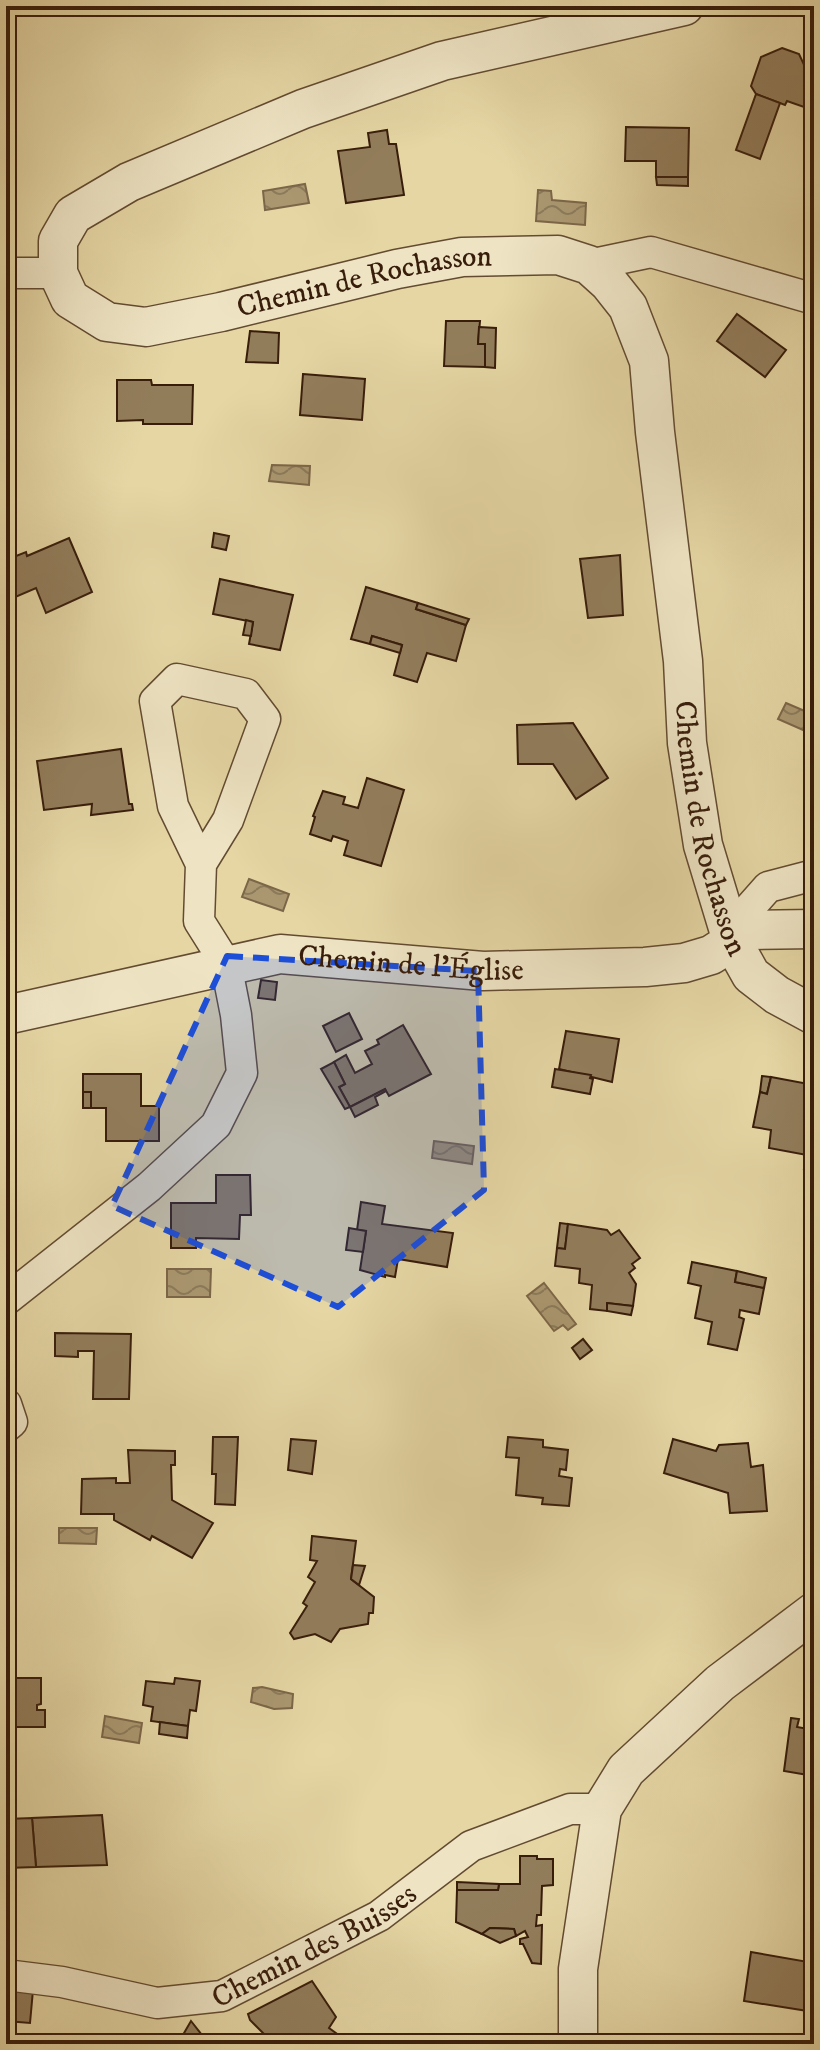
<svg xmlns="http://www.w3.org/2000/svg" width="820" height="2050" font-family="'IM FELL DW Pica',serif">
<defs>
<pattern id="water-waves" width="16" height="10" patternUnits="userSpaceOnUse" patternTransform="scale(2)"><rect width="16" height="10" fill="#aa9770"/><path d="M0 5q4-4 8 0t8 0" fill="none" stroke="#8b7b5a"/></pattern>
</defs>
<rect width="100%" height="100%" fill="#e5d6a4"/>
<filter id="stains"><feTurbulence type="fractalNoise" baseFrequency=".0025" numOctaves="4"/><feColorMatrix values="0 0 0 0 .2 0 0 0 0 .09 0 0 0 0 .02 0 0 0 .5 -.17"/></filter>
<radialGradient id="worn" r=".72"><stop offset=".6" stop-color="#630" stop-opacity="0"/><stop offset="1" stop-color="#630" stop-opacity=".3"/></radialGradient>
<g fill="url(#water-waves)" stroke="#7c6648" stroke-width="2">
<polygon points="305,184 309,203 265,210 263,191"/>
<polygon points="538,190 551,191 552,200 586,203 585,225 536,221"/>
<polygon points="272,465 310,466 309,485 269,481"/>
<polygon points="786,703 814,715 814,730 810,733 778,719"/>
<polygon points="249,879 289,894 283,911 242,897"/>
<polygon points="434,1141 474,1146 472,1164 432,1158"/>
<polygon points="167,1269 211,1269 210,1297 167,1297"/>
<polygon points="544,1283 576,1324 568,1330 563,1325 554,1331 527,1296"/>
<polygon points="59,1528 97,1528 96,1544 59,1543"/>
<polygon points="262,1687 293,1694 292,1708 274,1709 251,1702 253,1688"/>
<polygon points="105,1716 142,1723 139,1743 102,1737"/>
</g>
<g fill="#927d5b" stroke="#381d0b" stroke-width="2">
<polygon points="287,6 355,6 354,15 322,15 322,11 287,11"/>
<polygon points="394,6 467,6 467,12 426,11 426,15 394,15"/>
<polygon points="782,48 799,54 807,71 805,77 814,80 804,107 787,101 785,105 756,94 751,86 761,57"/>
<polygon points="756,94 780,103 760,159 736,150"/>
<polygon points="626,127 689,128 688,177 656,177 656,161 625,161"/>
<polygon points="387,130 389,144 396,144 404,195 346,203 338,151 370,147 368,133"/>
<polygon points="656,177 688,177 688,186 657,185"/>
<polygon points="737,314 786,350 765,377 717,341"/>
<polygon points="446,321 480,321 478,344 485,344 485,367 444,366"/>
<polygon points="479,327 496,328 495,368 485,367 485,344 478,344"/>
<polygon points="250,331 279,333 278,363 246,362"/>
<polygon points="303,374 365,379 362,420 300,415"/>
<polygon points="117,380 151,380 152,385 193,385 192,424 143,424 143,420 117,421"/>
<polygon points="214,533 229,536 226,550 212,547"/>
<polygon points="69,538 92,592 46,613 36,588 6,601 6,560 26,552 27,556"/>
<polygon points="620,555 623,615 588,618 580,559"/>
<polygon points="220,579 293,595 280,650 249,644 253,622 213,614"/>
<polygon points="366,587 418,603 416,609 466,625 456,661 427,653 417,682 394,675 402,645 372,636 370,644 351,639"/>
<polygon points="418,603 469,619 466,625 416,609"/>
<polygon points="246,620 253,622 251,636 243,635"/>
<polygon points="372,636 402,645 400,653 370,644"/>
<polygon points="573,723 608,778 576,799 553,764 518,764 517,725"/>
<polygon points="121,749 129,804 132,804 133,810 91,815 92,804 44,810 37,761"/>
<polygon points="367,778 404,790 381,866 344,855 348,841 333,836 331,841 310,834 315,817 313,816 323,791 345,797 343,804 358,808"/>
<polygon points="261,980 277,982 275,1000 258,998"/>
<polygon points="349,1013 362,1039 336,1052 323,1026"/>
<polygon points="403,1025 431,1074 389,1096 385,1089 350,1107 339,1087 345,1084 334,1062 346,1055 355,1073 372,1064 365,1051 379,1044 377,1040"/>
<polygon points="566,1031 619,1039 612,1082 559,1069"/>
<polygon points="334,1062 345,1084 339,1087 350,1107 345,1109 321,1069"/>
<polygon points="555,1069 591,1075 590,1078 593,1079 590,1094 552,1087"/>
<polygon points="83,1074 141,1074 141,1106 159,1106 159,1141 106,1141 106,1108 91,1108 91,1092 83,1092"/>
<polygon points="762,1076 771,1077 767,1094 760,1092"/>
<polygon points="771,1077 814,1085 814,1170 804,1169 807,1155 769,1148 771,1130 753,1127 760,1092 767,1094"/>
<polygon points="385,1089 386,1091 375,1097 378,1105 355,1117 350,1107"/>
<rect x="83" y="1092" width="8" height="16"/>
<polygon points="216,1175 250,1175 251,1215 240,1215 239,1239 196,1238 196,1248 171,1248 171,1203 216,1203"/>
<polygon points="361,1202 385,1206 382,1224 453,1233 447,1267 398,1259 395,1277 385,1275 385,1277 360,1270 366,1231 357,1230"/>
<polygon points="560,1223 568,1224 565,1249 557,1248"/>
<polygon points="568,1224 607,1230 611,1235 619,1230 640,1258 632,1264 635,1268 629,1273 636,1284 633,1306 607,1303 607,1311 590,1309 592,1285 579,1283 580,1269 555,1266 557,1248 565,1249"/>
<polygon points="349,1228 366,1231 363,1252 346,1250"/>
<polygon points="692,1262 737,1271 735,1282 764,1288 759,1314 740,1310 739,1317 744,1319 737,1350 708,1344 712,1322 695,1318 701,1286 688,1283"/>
<polygon points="737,1271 766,1278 764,1288 735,1282"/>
<polygon points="607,1303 633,1306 631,1315 607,1311"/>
<polygon points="55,1333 131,1334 129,1399 93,1399 94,1351 78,1351 78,1357 55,1356"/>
<polygon points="583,1339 592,1350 580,1359 572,1348"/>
<polygon points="213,1437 238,1437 235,1505 215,1504 216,1474 212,1474"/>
<polygon points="508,1437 543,1440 543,1447 568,1450 566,1470 560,1469 559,1476 572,1478 569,1506 542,1504 543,1498 516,1495 519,1458 506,1457"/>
<polygon points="291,1439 316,1441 312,1474 288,1470"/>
<polygon points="673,1439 716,1451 719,1445 748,1443 751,1467 763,1465 767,1511 730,1513 728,1493 664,1473"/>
<polygon points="128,1450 175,1451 175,1465 171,1465 172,1500 213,1523 192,1558 152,1536 150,1540 114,1520 114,1514 81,1514 82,1479 116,1478 116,1483 130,1483"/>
<polygon points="312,1536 356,1541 351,1579 374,1597 373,1613 369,1613 368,1624 340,1629 331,1642 315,1634 294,1639 290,1633 307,1606 303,1603 315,1582 308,1577 317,1561 310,1560"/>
<polygon points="353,1565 365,1566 359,1585 351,1579"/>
<polygon points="6,1678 41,1678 41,1704 37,1705 37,1710 45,1710 45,1727 6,1727"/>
<polygon points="175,1678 200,1681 196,1711 190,1710 188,1726 151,1721 153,1707 143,1705 146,1681 174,1684"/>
<polygon points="791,1718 799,1719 797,1727 814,1730 814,1776 784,1771"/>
<polygon points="160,1722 188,1726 187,1738 159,1734"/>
<polygon points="102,1815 107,1865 36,1867 32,1818"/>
<polygon points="32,1818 36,1867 6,1868 6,1819"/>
<polygon points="520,1856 537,1856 537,1859 553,1859 553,1885 542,1886 541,1915 537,1915 536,1926 542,1925 541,1964 532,1963 523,1944 520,1944 520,1939 528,1937 525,1931 516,1936 514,1929 490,1928 482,1934 456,1922 457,1890 498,1890 499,1884 520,1884"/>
<polygon points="457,1882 499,1884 498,1890 457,1890"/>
<polygon points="490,1928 514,1929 516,1936 500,1943 482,1934"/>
<polygon points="751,1952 814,1963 814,2012 744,2001"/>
<polygon points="312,1981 336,2017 329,2028 351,2044 274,2044 250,2020 248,2014"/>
<polygon points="6,1983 33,1990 30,2023 6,2021"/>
<polygon points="191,2021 209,2044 185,2044 180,2040"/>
</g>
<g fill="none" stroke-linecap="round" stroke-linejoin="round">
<g stroke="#634b31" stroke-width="33">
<g id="minor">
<polyline points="589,265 651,252 814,299"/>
<polyline points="6,273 58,273"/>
<polyline points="729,931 768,887 814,875"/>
<polyline points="6,1300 149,1187 216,1125 242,1073 236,1015 226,964 199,921 201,864 228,820 265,719 246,694 177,679 155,701 173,806 201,864"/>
<polyline points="6,1404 12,1422 6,1427"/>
<path id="s1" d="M6,1975L62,1982L157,2003L222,1996L379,1916L471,1846L570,1809H602"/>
</g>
</g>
<g stroke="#634b31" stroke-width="41">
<g id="tertiary">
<path id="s2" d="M684,6L442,61L303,109L129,182L73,215L58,241V273L70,299L107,322L146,327L221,312L397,269L462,257L558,255L589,265L609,283L628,307L649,361L655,432L683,661L687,743L703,845L732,941L751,975L777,995L814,1015"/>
<path id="s3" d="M6,1015L280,954L483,971L645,967L684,963L711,955L750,930L814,929"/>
<polyline points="578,2044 578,1969 602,1809 626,1770 720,1683 814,1612"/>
</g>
</g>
<use href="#minor" stroke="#eee4c4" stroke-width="30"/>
<use href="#tertiary" stroke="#eee4c4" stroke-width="38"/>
</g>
<path fill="#1d4ed8" fill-opacity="0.2" stroke="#1d4ed8" stroke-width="6" stroke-dasharray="16 10" stroke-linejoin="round" d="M227,956L478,971L484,1190L338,1307L112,1206Z"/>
<g text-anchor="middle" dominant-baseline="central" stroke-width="6" stroke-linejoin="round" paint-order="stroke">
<g font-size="30" fill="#381d0b" stroke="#eee4c4">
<text stroke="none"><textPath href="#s2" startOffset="1046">Chemin de Rochasson</textPath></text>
<text stroke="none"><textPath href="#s2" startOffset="1862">Chemin de Rochasson</textPath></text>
<text stroke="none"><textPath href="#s3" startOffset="412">Chemin de l'Église</textPath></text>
<text stroke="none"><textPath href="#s1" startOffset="324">Chemin des Buisses</textPath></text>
</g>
</g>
<rect width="820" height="2050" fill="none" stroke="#e5d6a4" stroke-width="32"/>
<rect x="8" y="8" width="804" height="2034" fill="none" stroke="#381d0b" stroke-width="4"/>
<rect x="16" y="16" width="788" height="2018" fill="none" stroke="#381d0b" stroke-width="2"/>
<rect width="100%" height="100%" filter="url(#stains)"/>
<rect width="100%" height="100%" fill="url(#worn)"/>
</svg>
